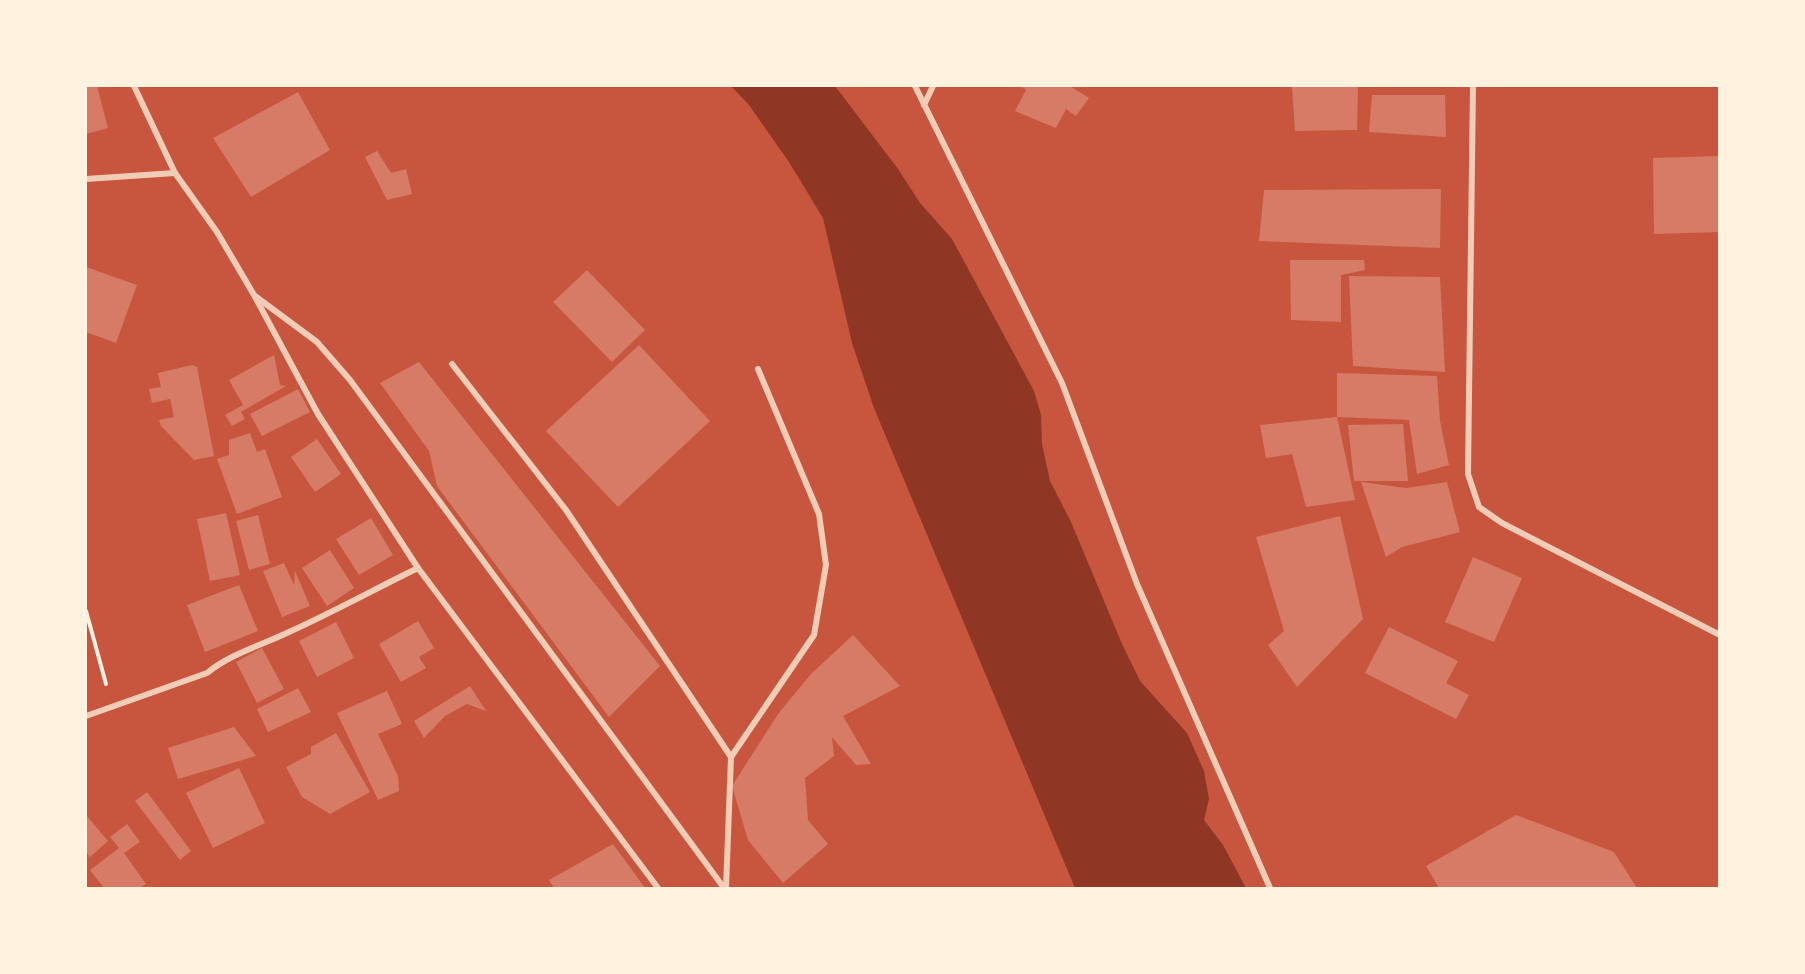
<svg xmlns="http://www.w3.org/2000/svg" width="1805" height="974" font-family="'IBM Plex Serif',serif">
<rect width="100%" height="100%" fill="#c8553d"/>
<polygon fill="#8f3625" points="731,86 835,86 898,169 920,203 952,239 1034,391 1041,415 1042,444 1050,481 1071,522 1122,644 1140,681 1187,733 1204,771 1209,799 1204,820 1223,845 1246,888 1075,888 874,408 852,343 823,218 789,162 749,105"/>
<g fill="#d67c66">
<polygon points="86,86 97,86 108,128 86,134"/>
<polygon points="1021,86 1070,86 1089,98 1076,116 1066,109 1056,128 1015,111 1026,90"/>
<polygon points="1292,86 1358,86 1357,130 1295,131"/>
<polygon points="298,92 330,150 251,197 213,138"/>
<polygon points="1372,95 1445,95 1446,137 1369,132"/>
<polygon points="377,151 391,173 406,169 412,194 387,200 365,157"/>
<polygon points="1720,156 1720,232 1654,234 1653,158"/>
<polygon points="1441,189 1440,248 1259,241 1264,190"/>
<polygon points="1290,260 1364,260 1365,270 1341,275 1341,322 1291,320"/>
<polygon points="86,267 137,285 116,343 86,332"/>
<polygon points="587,270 645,330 612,362 553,302"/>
<polygon points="1349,276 1440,277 1445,372 1353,366"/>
<polygon points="639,345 710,421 618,507 546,431"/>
<polygon points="274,355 280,385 286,386 241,412 245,419 232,426 225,415 243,405 229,380"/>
<polygon points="419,362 660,666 609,717 437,486 429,451 380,383"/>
<polygon points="192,365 197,367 214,456 194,460 161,426 159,420 174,417 170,399 152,403 149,389 161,387 158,373"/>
<polygon points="1337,373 1437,376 1440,421 1449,465 1417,474 1409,420 1337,417 1355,500 1306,507 1292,454 1266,458 1260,425 1337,417"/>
<polygon points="298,389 310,412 262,436 250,414"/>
<polygon points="1403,424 1408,481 1354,481 1348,425"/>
<polygon points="250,433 257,452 265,449 282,497 237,514 217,459 229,455 229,440"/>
<polygon points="317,439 341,474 315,492 291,457"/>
<polygon points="1361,482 1406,488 1447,482 1460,532 1402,547 1386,557"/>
<polygon points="226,513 240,575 210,581 197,519"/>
<polygon points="258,515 270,564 249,570 236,521"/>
<polygon points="1340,516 1363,619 1297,687 1268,645 1284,631 1256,537"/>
<polygon points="371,518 393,555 359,575 336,539"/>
<polygon points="330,550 354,588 327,606 302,568"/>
<polygon points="1473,557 1522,578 1494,642 1445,622"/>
<polygon points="284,563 294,585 295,571 310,606 282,617 263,571"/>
<polygon points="239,585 258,631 205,652 187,605"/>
<polygon points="418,621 434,648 419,657 426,668 401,682 379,644"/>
<polygon points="336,622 354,658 317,677 299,641"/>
<polygon points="1389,627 1458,661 1446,683 1469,695 1456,719 1365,673"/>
<polygon points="853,635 900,686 843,716 871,764 856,765 832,737 834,756 805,778 808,820 828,844 783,883 748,840 732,786 778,714 811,674"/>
<polygon points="262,648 284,689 257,703 236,662"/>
<polygon points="470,686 486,711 467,704 445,716 424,738 414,721"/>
<polygon points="298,688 311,712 268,732 257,709"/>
<polygon points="387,691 402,724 378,734 398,776 399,791 378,800 337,713"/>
<polygon points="234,727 256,756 178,779 168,748"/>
<polygon points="336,733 370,792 330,814 302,797 286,767 311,754 311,747"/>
<polygon points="239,768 265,823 213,848 186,793"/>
<polygon points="147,792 191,851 180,860 135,801"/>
<polygon points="86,815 108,841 90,857 86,852"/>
<polygon points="1516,815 1614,852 1637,888 1439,888 1426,866"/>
<polygon points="127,824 140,842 124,853 146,884 140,888 104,888 90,870 119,848 110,837"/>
<polygon points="613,844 645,888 554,888 549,880"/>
</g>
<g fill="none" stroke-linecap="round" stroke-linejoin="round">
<polyline stroke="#fff3e0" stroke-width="4" points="86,611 106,684"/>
<g stroke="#f1ccb7" stroke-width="6">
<polyline points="134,86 175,173 217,232 254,295 318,414 418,568 658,888"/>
<polyline points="915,86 1062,383 1137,584 1270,888"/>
<polyline points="1473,86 1468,474 1479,507 1502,523 1720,635"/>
<polyline points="924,105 933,86"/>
<polyline points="86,179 175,173"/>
<polyline points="255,296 317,342 350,380 724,888"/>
<polyline points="452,364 566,510 731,757"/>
<path d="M86,716L207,673C230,654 262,645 289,632C333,612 375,589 418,568"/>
<polyline points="726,888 731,757 814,635 826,565 819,514 758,369"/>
</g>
</g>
<rect width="1805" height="974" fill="none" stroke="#fff3e0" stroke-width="174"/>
</svg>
